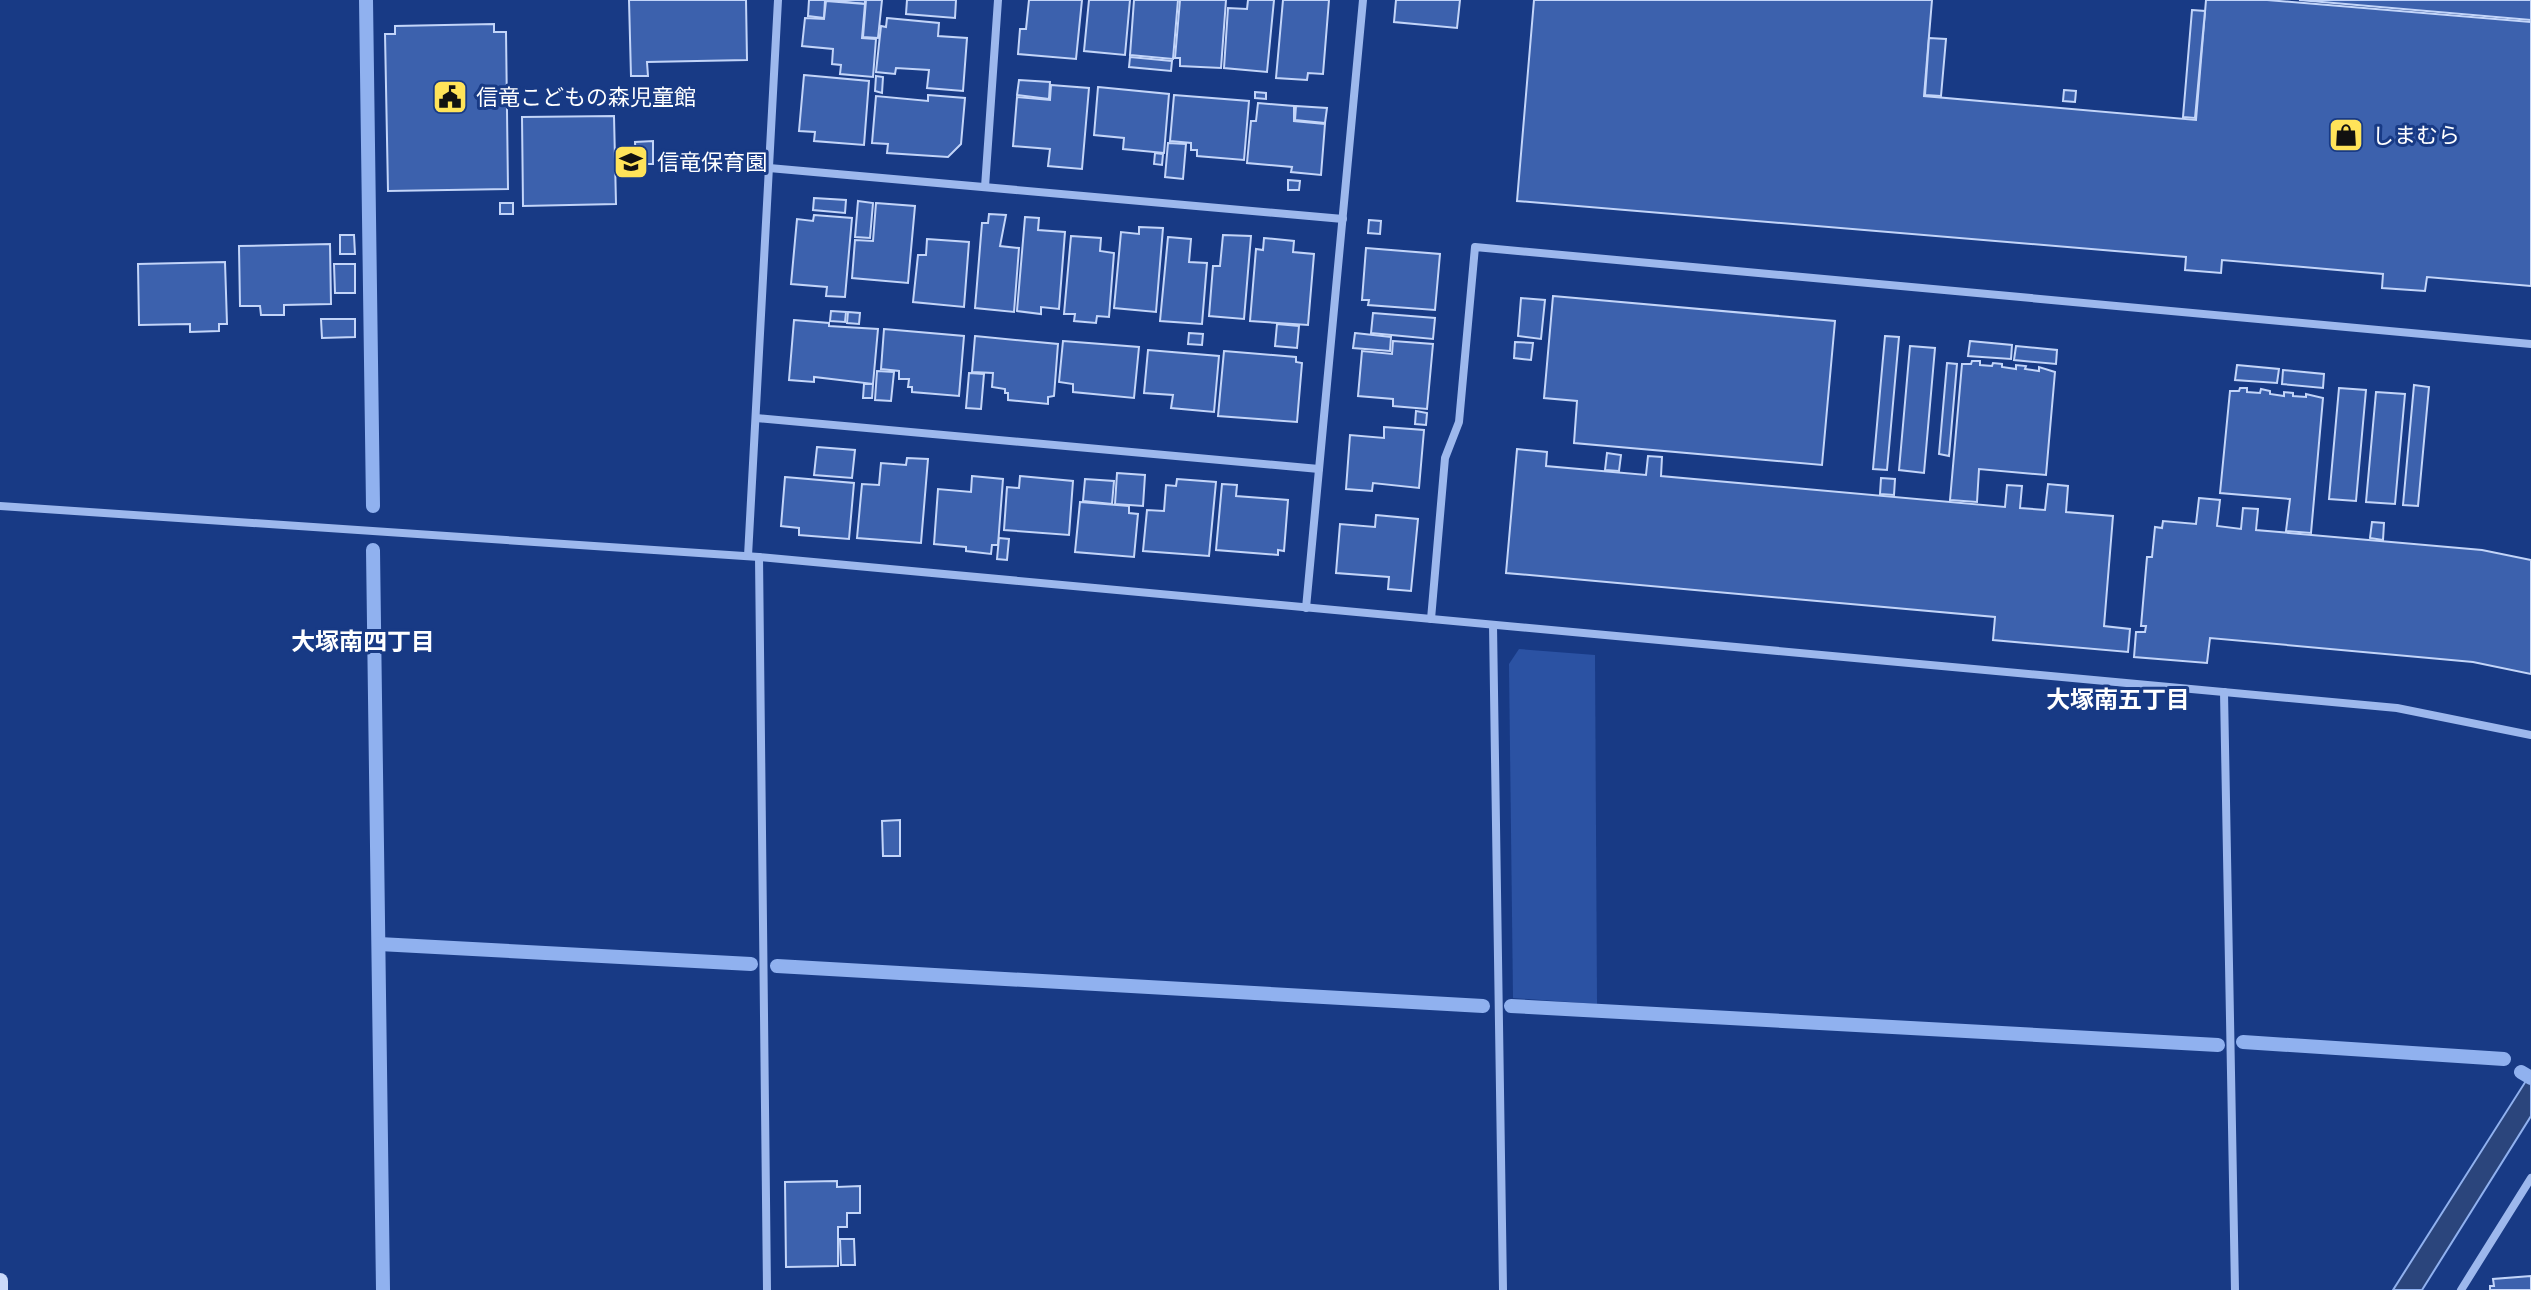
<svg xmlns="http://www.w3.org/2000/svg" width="2531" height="1290" font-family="Inter,'Noto Sans JP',sans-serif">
<rect width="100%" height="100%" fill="#183a85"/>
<polygon fill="#2b52a3" points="1519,649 1595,655 1597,1004 1513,998 1509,664"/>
<polygon fill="#2b457c" stroke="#90b1ef" stroke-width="2" points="2531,1073 2531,1116 2422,1290 2393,1290"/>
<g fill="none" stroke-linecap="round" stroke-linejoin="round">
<g stroke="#90b1ef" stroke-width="14">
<polyline points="366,0 373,506"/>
<polyline points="373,550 383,1290"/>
<polyline points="379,944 751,964"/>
<polyline points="777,966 1483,1006"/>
<polyline points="1511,1006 2218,1045"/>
<polyline points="2243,1042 2504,1059"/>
<polyline points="2521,1072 2531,1078"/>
</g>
</g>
<g fill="#3c61ad" stroke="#c3d5f9" stroke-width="2">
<polygon points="629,0 746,0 747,60 647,62 648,76 631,76"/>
<polygon points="809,0 825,0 824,18 808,16"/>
<polygon points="827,0 865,0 865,4"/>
<polygon points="866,0 882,0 878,38 863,37"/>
<polygon points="907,0 956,0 955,18 906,14"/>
<polygon points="1029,0 1082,0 1076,59 1018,54 1020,29 1026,29"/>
<polygon points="1089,0 1130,0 1125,55 1084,51"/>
<polygon points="1134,0 1178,0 1173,59 1130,55"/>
<polygon points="1180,0 1226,0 1221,68 1180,66 1180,58 1175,58"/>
<polygon points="1248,0 1274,0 1267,72 1224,68 1228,8 1247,9"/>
<polygon points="1283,0 1329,0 1323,74 1308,73 1307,80 1276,78"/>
<polygon points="1396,0 1460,0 1457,28 1394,22"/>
<polygon points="1534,0 1932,0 1924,96 2196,120 2206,0 2267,0 2531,22 2531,286 2427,277 2425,291 2382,288 2383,274 2222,260 2221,273 2185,270 2186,257 1517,201"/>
<polygon points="2299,0 2531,0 2531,20"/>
<polygon points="826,1 865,4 862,38 876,39 873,77 840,74 841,65 832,64 833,49 802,46 805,18 824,19"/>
<polygon points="2192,10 2205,11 2195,118 2183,117"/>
<polygon points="887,18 939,23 938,36 967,38 963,91 927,88 929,70 896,68 895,74 876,72 881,26 886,27"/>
<polygon points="494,24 494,32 506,32 508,189 388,191 385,34 395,34 395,26"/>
<polygon points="1929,38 1946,39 1941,96 1925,95"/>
<polygon points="1130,57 1172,61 1171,71 1129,67"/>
<polygon points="804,75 869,81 864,145 814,141 815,132 799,131"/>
<polygon points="876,76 883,77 882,93 875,91"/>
<polygon points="1019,80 1050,82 1049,99 1017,95"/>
<polygon points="1051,85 1089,88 1082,169 1048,166 1050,149 1013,146 1017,97 1050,100"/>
<polygon points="1098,87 1169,94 1164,153 1123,149 1124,138 1094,135"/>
<polygon points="2064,90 2076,91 2075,102 2063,101"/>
<polygon points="1255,92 1266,93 1266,99 1255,98"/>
<polygon points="928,95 965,98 961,144 948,157 887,153 888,144 872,143 876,96 928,101"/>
<polygon points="1174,95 1249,101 1244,160 1197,156 1197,150 1191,150 1191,143 1170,141"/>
<polygon points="1258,103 1294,106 1294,121 1325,124 1321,175 1291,172 1292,167 1247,163 1251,121 1256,121"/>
<polygon points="1296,106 1327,108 1325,123 1295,120"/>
<polygon points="614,116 616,204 523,206 522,117"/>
<polygon points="653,141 653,164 636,164 635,142"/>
<polygon points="1168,143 1186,144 1183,179 1165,177"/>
<polygon points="1155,153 1163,154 1162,165 1154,164"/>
<polygon points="1288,180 1300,181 1299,190 1288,190"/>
<polygon points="814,198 846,200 845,213 813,210"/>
<polygon points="858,201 873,203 870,238 855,237"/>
<rect x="500" y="203" width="13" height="11"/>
<polygon points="876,203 915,206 908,283 852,278 855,240 873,241"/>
<polygon points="989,214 1006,215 1000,246 1019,248 1014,312 975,308 982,223 988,223"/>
<polygon points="814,215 852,218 845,297 826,296 827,287 791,284 797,219 813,221"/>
<polygon points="1025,217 1039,218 1038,230 1065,232 1059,309 1041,307 1041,314 1017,311"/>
<polygon points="1369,220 1381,221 1380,234 1368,233"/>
<polygon points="1139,227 1163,228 1156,312 1114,308 1121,232 1139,234"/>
<polygon points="340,235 354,235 355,254 340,254"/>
<polygon points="1223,235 1251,236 1244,319 1209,316 1213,266 1220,266"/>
<polygon points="1071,236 1101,238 1100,251 1114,253 1109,317 1097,316 1096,323 1074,321 1075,314 1064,314"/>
<polygon points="1168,237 1191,239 1189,262 1207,263 1202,324 1160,321"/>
<polygon points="1264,238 1294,241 1293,252 1314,254 1308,325 1250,321 1256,249 1263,250"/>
<polygon points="927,239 969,242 964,307 913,302 918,255 926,255"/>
<polygon points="330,244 331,304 284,305 284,315 261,315 260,306 240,306 239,246"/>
<polygon points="1366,248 1440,254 1435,310 1368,305 1369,300 1362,300"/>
<polygon points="225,262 227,324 219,324 219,331 190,332 190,324 139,325 138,264"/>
<polygon points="334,264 355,264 355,293 335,293"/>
<polygon points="1553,296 1835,321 1822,465 1574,443 1577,401 1544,398"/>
<polygon points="1521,298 1545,300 1541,339 1518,336"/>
<polygon points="831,311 846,312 845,322 830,321"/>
<polygon points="848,312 860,313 859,324 847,323"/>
<polygon points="1373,313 1435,318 1433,339 1371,333"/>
<polygon points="321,319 355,319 355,337 322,338"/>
<polygon points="794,320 829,323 829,326 878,329 873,384 814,377 814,382 789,380"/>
<polygon points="1277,324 1299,326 1297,348 1275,346"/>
<polygon points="884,329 964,336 959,396 912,392 912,387 908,387 909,379 899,379 899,371 881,369"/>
<polygon points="1189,333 1203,334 1202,345 1188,344"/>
<polygon points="1355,333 1391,337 1390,351 1353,348"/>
<polygon points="975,336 1058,344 1054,396 1048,397 1048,404 1008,400 1008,393 1005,393 1005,389 992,387 993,373 972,372"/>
<polygon points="1885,336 1899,337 1887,470 1873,469"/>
<polygon points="1063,341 1139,347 1134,398 1073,392 1073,384 1059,382"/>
<polygon points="1393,341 1433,344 1427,409 1393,406 1393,399 1358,396 1362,351 1392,354"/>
<polygon points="1970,341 2012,345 2011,359 1968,356"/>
<polygon points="1515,342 1533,343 1531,360 1514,358"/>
<polygon points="1910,346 1935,348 1924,473 1899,470"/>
<polygon points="2016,346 2057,350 2056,364 2014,360"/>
<polygon points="1148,350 1219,356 1214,412 1171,408 1173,395 1144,393"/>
<polygon points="1224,351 1296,357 1296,362 1302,363 1297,422 1218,416"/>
<polygon points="1972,361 1980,361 1980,365 1992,366 1993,363 2002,364 2002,367 2016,369 2016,365 2026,366 2025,369 2039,371 2039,367 2055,372 2046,475 1979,469 1977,502 1950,500 1962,364 1971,364"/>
<polygon points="1947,363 1957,364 1949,456 1939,454"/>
<polygon points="2237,365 2279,369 2277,383 2235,380"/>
<polygon points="2283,370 2324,374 2323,388 2282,384"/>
<polygon points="877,371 894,372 891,401 875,400"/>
<polygon points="969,373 984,374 981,409 966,408"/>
<polygon points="864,384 873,384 872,398 863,398"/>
<polygon points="2414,385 2429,387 2418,506 2403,505"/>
<polygon points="2240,388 2247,388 2247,392 2260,393 2261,389 2270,391 2270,394 2284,396 2284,392 2293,393 2293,396 2306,397 2306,394 2323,398 2311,533 2286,531 2290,499 2220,493 2230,391 2239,391"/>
<polygon points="2339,388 2366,390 2356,501 2329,499"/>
<polygon points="2376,392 2405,394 2395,504 2366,502"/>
<polygon points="1416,411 1427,413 1426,425 1415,424"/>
<polygon points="1384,427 1424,430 1419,488 1373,483 1372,491 1346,489 1350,435 1384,438"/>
<polygon points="817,447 855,450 852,478 814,475"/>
<polygon points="1517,449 1547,452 1546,466 1646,475 1648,456 1662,457 1661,476 2005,507 2007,485 2022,486 2020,508 2045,510 2048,484 2068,486 2066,512 2113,516 2104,626 2130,629 2128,652 1993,640 1995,617 1506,573"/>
<polygon points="1607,453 1621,455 1619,471 1605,470"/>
<polygon points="907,458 928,459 921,543 857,538 862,484 879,485 881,463 906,465"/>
<polygon points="1117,473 1145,475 1143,506 1115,504"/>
<polygon points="972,476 1003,479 998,545 992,545 991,554 966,551 966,547 934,544 938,489 971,492"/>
<polygon points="1020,476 1073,481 1069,535 1004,530 1007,487 1019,488"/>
<polygon points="785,477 854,483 849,539 799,535 799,528 781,526"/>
<polygon points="1881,478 1895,479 1894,495 1880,494"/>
<polygon points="1085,479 1114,481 1112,504 1083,501"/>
<polygon points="1177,479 1216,482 1209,556 1143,551 1147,510 1164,511 1166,485 1176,486"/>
<polygon points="1222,484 1237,485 1236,496 1288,500 1284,551 1278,550 1278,555 1216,550"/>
<polygon points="2199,498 2220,500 2217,526 2241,529 2243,508 2258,509 2256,530 2482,550 2531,560 2531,674 2473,662 2210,638 2207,663 2134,657 2136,632 2145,632 2146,626 2141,626 2147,557 2152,557 2155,527 2162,528 2163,521 2196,524"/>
<polygon points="1080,502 1129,506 1129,513 1138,514 1134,557 1075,552"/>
<polygon points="1376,515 1418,519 1411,591 1388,589 1389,577 1336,573 1340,524 1375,527"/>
<polygon points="2372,522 2384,523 2383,540 2370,538"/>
<polygon points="999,538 1009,539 1007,560 997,559"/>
<polygon points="900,820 900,856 883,856 882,821"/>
<polygon points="837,1181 837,1187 860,1186 860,1213 847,1213 847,1227 838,1227 838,1266 786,1267 785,1182"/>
<polygon points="840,1239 854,1239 855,1265 841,1265"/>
<polygon points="2531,1276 2531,1290 2490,1290 2490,1286 2494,1286 2493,1279"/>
</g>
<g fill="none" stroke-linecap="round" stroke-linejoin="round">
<g stroke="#9db8ed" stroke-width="8">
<polyline points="769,168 1343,219"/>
<polyline points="985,187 998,0"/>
<polyline points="756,418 1319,469"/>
<polyline points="0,506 759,557 2397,708 2531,735"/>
<polyline points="748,556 778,0"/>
<polyline points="759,557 767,1290"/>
<polyline points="1306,608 1363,0"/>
<polyline points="1431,619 1445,458 1459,422 1475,247 2531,344"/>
<polyline points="1493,625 1503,1290"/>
<polyline points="2224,692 2235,1290"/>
<polyline points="2461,1290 2531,1178"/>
</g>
<polyline stroke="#cad9f9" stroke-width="16" points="0,1281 0,1290"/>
</g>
<defs>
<g id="civic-square" transform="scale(1.8)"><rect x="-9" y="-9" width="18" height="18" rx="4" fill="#ffe359" stroke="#183a85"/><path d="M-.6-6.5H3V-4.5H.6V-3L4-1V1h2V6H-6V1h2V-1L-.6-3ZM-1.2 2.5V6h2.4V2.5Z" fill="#111"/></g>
<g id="shop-square" transform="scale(1.8)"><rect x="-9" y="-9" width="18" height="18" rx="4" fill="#ffe359" stroke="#183a85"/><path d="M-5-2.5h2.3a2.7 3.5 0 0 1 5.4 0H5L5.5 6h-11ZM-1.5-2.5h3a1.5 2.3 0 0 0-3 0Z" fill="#111"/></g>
<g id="school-square" transform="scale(1.8)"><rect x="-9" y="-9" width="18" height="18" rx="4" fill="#ffe359" stroke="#183a85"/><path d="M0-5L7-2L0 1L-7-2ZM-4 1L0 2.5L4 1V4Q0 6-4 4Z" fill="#111"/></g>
</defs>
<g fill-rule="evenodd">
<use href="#civic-square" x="450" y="97"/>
<use href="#shop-square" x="2346" y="135"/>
<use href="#school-square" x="631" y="162"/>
</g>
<g text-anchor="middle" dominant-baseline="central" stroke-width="6" stroke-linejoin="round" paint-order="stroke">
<g font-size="22" fill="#fff" stroke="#183a85" text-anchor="start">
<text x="476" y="97">信竜こどもの森児童館</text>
<text x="2372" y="135">しまむら</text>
<text x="657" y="162">信竜保育園</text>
</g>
<g font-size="24" font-weight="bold" fill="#fff" stroke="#183a85">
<text x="363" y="641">大塚南四丁目</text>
<text x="2118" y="699">大塚南五丁目</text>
</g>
</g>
</svg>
